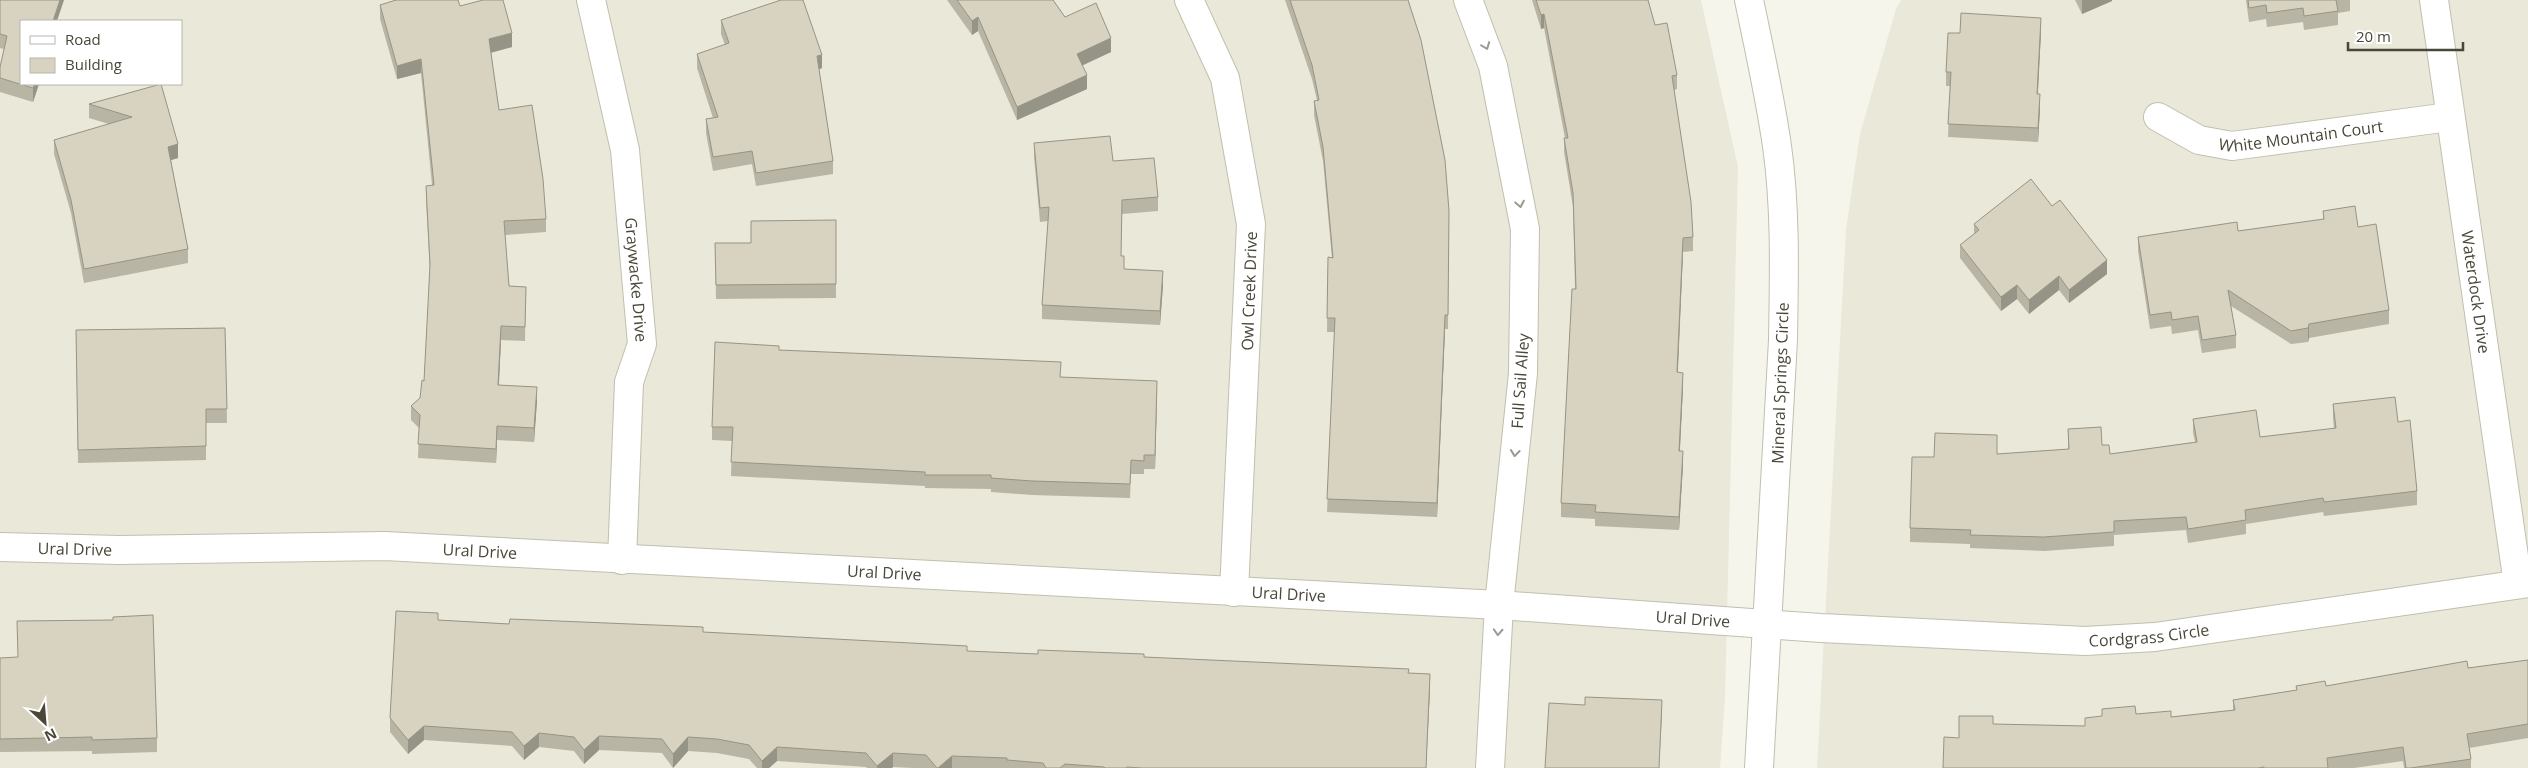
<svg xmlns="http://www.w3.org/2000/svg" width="2528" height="768" font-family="'Open Sans',sans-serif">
<rect width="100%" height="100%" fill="#f5f5eb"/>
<g fill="#e9e8d9" fill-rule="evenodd">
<path d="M0,0H1701L1738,167L1725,698L1720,768H0ZM21,21H181V84H21Z"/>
<polygon points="1901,0 2528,0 2528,768 1817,768 1846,229 1860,134 1896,9"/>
</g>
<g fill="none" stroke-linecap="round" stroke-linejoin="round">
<g stroke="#c1bfad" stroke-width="30">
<g id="minor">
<path id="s1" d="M591,0L625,150L642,344L629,382L622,560"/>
<polyline points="1189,0 1225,78 1251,224 1234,592"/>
<polyline points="1468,0 1493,66 1525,229 1523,373 1499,605 1490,768"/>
<path d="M1749,0C1759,48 1770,97 1777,146C1786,210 1784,276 1783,340L1759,768"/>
<path id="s2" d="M2434,0L2518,584"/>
<path id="s3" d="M2158,117L2199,140L2232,146L2449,117"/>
<path id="s4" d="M0,547L119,550L385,546L1499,605L1821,628L2085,641L2155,637L2528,583"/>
</g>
</g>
<use href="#minor" stroke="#fff" stroke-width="28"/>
</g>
<g fill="#b9b5a5">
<polygon points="0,0 21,84 39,84 33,102 0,92 0,67 4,49 0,48"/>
<polygon points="393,0 458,0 460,6 512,47 491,53 499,110 546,219 546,232 505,235 509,286 526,287 525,341 501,340 499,385 537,401 534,442 497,440 496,463 418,458 419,428 411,420 411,406 420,398 424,381 430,272 426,200 426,186 432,185 421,73 397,79 380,19 380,5 394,1"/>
<polygon points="947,0 1053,0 1065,17 1111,52 1082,65 1087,89 1017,120 978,31 972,35"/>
<polygon points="1285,0 1408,0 1449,211 1448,329 1445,329 1437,517 1327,512 1335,332 1327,332 1328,257 1332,258 1323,161 1314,115 1314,101 1317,100 1312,79"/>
<polygon points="1532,0 1648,0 1655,25 1677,75 1677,89 1674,90 1693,237 1693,251 1683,252 1678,372 1683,387 1680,451 1683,465 1679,530 1595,526 1595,519 1561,517 1561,503 1575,289 1573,207 1564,152 1564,138 1565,138 1544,28 1541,29"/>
<polygon points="2075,0 2112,0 2112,1 2082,14"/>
<polygon points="2246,0 2350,0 2350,11 2338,13 2338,25 2304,30 2303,22 2267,27 2266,19 2249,22"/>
<polygon points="721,20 822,68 819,69 833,161 833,174 756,186 752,164 713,171 706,133 706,119 713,118 697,68 697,54 725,45 721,34"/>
<polygon points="2041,31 2038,94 2040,108 2038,142 1948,137 1950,86 1946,86 1946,72"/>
<polygon points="161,84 178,158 171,160 188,249 188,263 84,283 71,213 54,154 54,140 109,124 89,118 89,104"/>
<polygon points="1034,143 1113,161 1158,197 1158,211 1122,214 1121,256 1124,269 1163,285 1160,325 1042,319 1042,305 1048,221 1040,222 1034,157"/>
<polygon points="2323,211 2358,227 2389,310 2389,324 2309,338 2308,342 2291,344 2231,306 2236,335 2236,348 2202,353 2198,330 2172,334 2171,326 2150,329 2138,251 2138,237 2238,231 2323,220"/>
<polygon points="836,220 836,298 716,299 715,243 751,243"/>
<polygon points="1974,224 2107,274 2069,303 2059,290 2029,314 2017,299 2001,311 1960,258 1960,245 1974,234"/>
<polygon points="225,328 227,423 206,423 206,460 78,463 76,330"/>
<polygon points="779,350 1061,377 1157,395 1155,469 1144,469 1144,474 1131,474 1130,498 1032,495 991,492 991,489 925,488 925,486 731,476 732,441 712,440 712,427"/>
<polygon points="2333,404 2398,422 2417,491 2417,505 2324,516 2323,512 2246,524 2246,534 2188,543 2186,530 2114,535 2114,546 2044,551 1970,548 1970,544 1910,542 1910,528 1934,457 1997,454 2068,449 2068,429 2102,445 2110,454 2195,442 2193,433 2193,419 2260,437 2334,429 2333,418"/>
<polygon points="438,620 509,624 703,632 967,651 1038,654 1144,657 1409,673 1430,688 1426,768 913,768 893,767 892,768 867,768 866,767 777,761 769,768 757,768 749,759 717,753 688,751 673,768 662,753 599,750 584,764 574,751 539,747 524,760 512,746 424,740 408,754 390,732 390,718"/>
<polygon points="0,658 157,738 157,752 92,754 92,751 0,752"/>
<polygon points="2528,660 2528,738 2469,748 2471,759 2471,768 2404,768 2403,761 2354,768 1943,768 1959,738 1993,724 2085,726 2085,718 2102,717 2102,709 2136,714 2171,717 2233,710 2233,700 2296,690 2296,686 2326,686 2468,668"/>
</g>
<g fill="#969486">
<polygon points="60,0 64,0 57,21 53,21"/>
<polygon points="2083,0 2112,0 2112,1 2082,14 2082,1"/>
<polygon points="1544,14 1544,28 1541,29 1541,15"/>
<polygon points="978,17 978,31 972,35 972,21"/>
<polygon points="2041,18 2041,31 2037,108 2037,94"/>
<polygon points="512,33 512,47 489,53 489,39"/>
<polygon points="1111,38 1111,52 1077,68 1077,54"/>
<polygon points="822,55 822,68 817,70 817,56"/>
<polygon points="421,59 421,73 397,79 397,66"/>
<polygon points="1087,75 1087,89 1017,120 1017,107"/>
<polygon points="35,84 39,84 33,102 33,88"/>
<polygon points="2040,94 2040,108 2038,142 2038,128"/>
<polygon points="178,144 178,158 168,161 168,147"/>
<polygon points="1683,238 1683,252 1677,386 1677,372"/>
<polygon points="2107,260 2107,274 2069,303 2069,290"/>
<polygon points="1163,271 1163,285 1160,325 1160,311"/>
<polygon points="2059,276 2059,290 2029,314 2029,300"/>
<polygon points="2017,285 2017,299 2001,311 2001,297"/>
<polygon points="1445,315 1445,329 1437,517 1437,503"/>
<polygon points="2309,324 2309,338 2308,342 2308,328"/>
<polygon points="501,326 501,340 498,399 498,385"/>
<polygon points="1683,373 1683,387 1679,465 1679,451"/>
<polygon points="1157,381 1157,395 1155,469 1155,455"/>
<polygon points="537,387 537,401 534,442 534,428"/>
<polygon points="497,426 497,440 496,463 496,449"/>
<polygon points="1683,451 1683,465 1679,530 1679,517"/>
<polygon points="1430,674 1430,688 1426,768"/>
<polygon points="1662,700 1662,714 1659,768"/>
<polygon points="424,726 424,740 408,754 408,740"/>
<polygon points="539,733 539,747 524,760 524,746"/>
<polygon points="599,736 599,750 584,764 584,750"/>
<polygon points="688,737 688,751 673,768 673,754"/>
<polygon points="777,747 777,761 769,768 762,768 762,761"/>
<polygon points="893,753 893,767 892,768 877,768 877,766"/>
<polygon points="952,756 952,768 938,768"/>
</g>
<g fill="#d7d3c0" stroke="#969486">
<polygon points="0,0 60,0 53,21 21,21 21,84 35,84 33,88 0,78 0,67 7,36 0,34"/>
<polygon points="396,0 458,0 460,6 483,0 503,0 512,33 489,39 499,110 532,105 543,179 546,219 504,221 509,286 526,287 525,327 501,326 498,385 537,387 534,428 497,426 496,449 418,444 420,415 411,406 420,398 422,380 424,381 430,265 426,186 434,185 421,59 397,66 380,5"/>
<polygon points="781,0 803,0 822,55 817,56 833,161 756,173 752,151 713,157 706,119 718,117 697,54 729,43 721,20"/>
<polygon points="957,0 1053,0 1065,17 1096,3 1111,38 1077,54 1087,75 1017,107 978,17 972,21"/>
<polygon points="1290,0 1408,0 1421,40 1445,160 1449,211 1448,315 1445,315 1437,503 1327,499 1335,318 1327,318 1328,257 1333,258 1323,147 1314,101 1319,100 1312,65"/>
<polygon points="1536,0 1648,0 1655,25 1667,23 1677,75 1672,76 1691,202 1693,237 1683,238 1677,372 1683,373 1679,451 1683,451 1679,517 1595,512 1596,505 1561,503 1572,289 1576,289 1573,193 1564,138 1568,138 1544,14 1541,15"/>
<polygon points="2248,0 2336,0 2338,11 2304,16 2303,8 2267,13 2266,5 2249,8"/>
<polygon points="1961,13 2041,18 2037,94 2040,94 2038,128 1948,124 1951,72 1946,72 1948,33 1960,33"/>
<polygon points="161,84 178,144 168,147 188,249 84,269 71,200 54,140 132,117 89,104"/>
<polygon points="1110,136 1113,161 1154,158 1158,197 1122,200 1121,256 1124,256 1124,269 1163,271 1160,311 1042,305 1049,207 1040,208 1034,143"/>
<polygon points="2031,179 2052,206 2060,200 2107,260 2069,290 2059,276 2029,300 2017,285 2001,297 1960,245 1979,230 1974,224"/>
<polygon points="2355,206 2358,227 2376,224 2389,310 2309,324 2308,328 2291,331 2228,290 2236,335 2202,340 2198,316 2172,320 2171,312 2150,315 2138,237 2237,222 2238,231 2324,219 2323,211"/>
<polygon points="836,220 836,284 716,285 715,243 751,243 751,221"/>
<polygon points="225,328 227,409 206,409 206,446 78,450 76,330"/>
<polygon points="715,342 779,346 779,350 1061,362 1060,377 1157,381 1155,455 1144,455 1144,461 1131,460 1130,484 1032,481 991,478 991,475 925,475 925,472 731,462 733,427 712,427"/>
<polygon points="2395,397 2398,422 2410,420 2417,491 2324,502 2323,498 2245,510 2246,520 2188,529 2186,517 2114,521 2114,532 2044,537 1970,535 1971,530 1910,528 1912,457 1934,457 1935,433 1997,435 1997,454 2069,449 2068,429 2101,427 2102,445 2109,445 2110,454 2197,442 2193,419 2256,410 2260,437 2336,428 2333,404"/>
<polygon points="396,611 438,613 438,620 509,624 510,619 703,627 703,632 967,646 967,651 1038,654 1038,650 1144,654 1144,657 1409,669 1408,673 1430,674 1426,768 1142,768 1127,767 1126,768 1105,768 1104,767 1065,764 1060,768 1046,768 1043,763 1007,760 1007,758 952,756 938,768 937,768 926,755 893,753 877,766 866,753 777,747 762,761 749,745 717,739 688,737 673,754 662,739 599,736 584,750 574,737 539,733 524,746 512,732 424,726 408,740 390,718"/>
<polygon points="153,615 157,738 92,740 92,737 0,739 0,658 18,657 17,621 113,620 113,617"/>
<polygon points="2528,660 2528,724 2467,734 2471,759 2411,768 2406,768 2403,747 2327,758 2328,768 2264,768 2264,767 2258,768 1943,768 1944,737 1959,738 1959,716 1993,716 1993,724 2085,726 2085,718 2102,716 2102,709 2135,706 2136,714 2171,711 2171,717 2235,710 2233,700 2297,690 2296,686 2325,681 2326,686 2467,661 2468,668"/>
<polygon points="1585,697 1662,700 1659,768 1545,768 1549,703 1585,705"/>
</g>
<defs><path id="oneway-chevron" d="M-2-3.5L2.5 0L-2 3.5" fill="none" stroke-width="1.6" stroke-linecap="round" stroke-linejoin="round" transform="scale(1.25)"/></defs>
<g stroke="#9b9a92">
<use href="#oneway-chevron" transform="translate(1486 46) rotate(69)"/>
<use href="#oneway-chevron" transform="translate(1520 204) rotate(79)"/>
<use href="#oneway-chevron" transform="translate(1515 453) rotate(96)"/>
<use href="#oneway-chevron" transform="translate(1498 632) rotate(93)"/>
</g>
<g text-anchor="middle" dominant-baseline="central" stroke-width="5" stroke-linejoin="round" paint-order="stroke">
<g font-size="16" fill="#4a4739" stroke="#fff">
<text stroke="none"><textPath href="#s3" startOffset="150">White Mountain Court</textPath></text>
<text stroke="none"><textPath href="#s1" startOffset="284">Graywacke Drive</textPath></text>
<text transform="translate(1249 291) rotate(-88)">Owl Creek Drive</text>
<text stroke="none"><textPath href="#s2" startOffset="295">Waterdock Drive</textPath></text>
<text transform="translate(1520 381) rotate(-86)">Full Sail Alley</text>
<text transform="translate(1780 383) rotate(-88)">Mineral Springs Circle</text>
<text stroke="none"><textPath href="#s4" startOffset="75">Ural Drive</textPath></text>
<text stroke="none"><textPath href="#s4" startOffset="480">Ural Drive</textPath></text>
<text stroke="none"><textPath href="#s4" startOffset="885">Ural Drive</textPath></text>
<text stroke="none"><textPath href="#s4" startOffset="1290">Ural Drive</textPath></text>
<text stroke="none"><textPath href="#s4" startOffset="1695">Ural Drive</textPath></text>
<text stroke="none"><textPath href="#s4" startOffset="2152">Cordgrass Circle</textPath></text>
</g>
</g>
<rect x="20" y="20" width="162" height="65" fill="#ffffff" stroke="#b7b5b0"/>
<rect x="30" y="36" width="25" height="8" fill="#ffffff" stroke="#b7b5b0"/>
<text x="65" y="45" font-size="15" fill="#4a4739">Road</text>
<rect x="30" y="58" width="25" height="15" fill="#d7d3c0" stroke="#b7b5b0"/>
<text x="65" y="70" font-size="15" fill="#4a4739">Building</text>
<g transform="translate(45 723) rotate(154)" stroke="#ffffff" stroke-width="4" paint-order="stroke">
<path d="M0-4L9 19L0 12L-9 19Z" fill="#4a4739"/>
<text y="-8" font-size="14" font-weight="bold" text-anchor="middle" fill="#4a4739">N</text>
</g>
<path d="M2348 42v8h115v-8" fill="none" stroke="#4a4739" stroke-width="2.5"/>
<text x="2356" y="42" font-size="15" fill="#4a4739" stroke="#ffffff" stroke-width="4" paint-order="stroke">20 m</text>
</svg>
